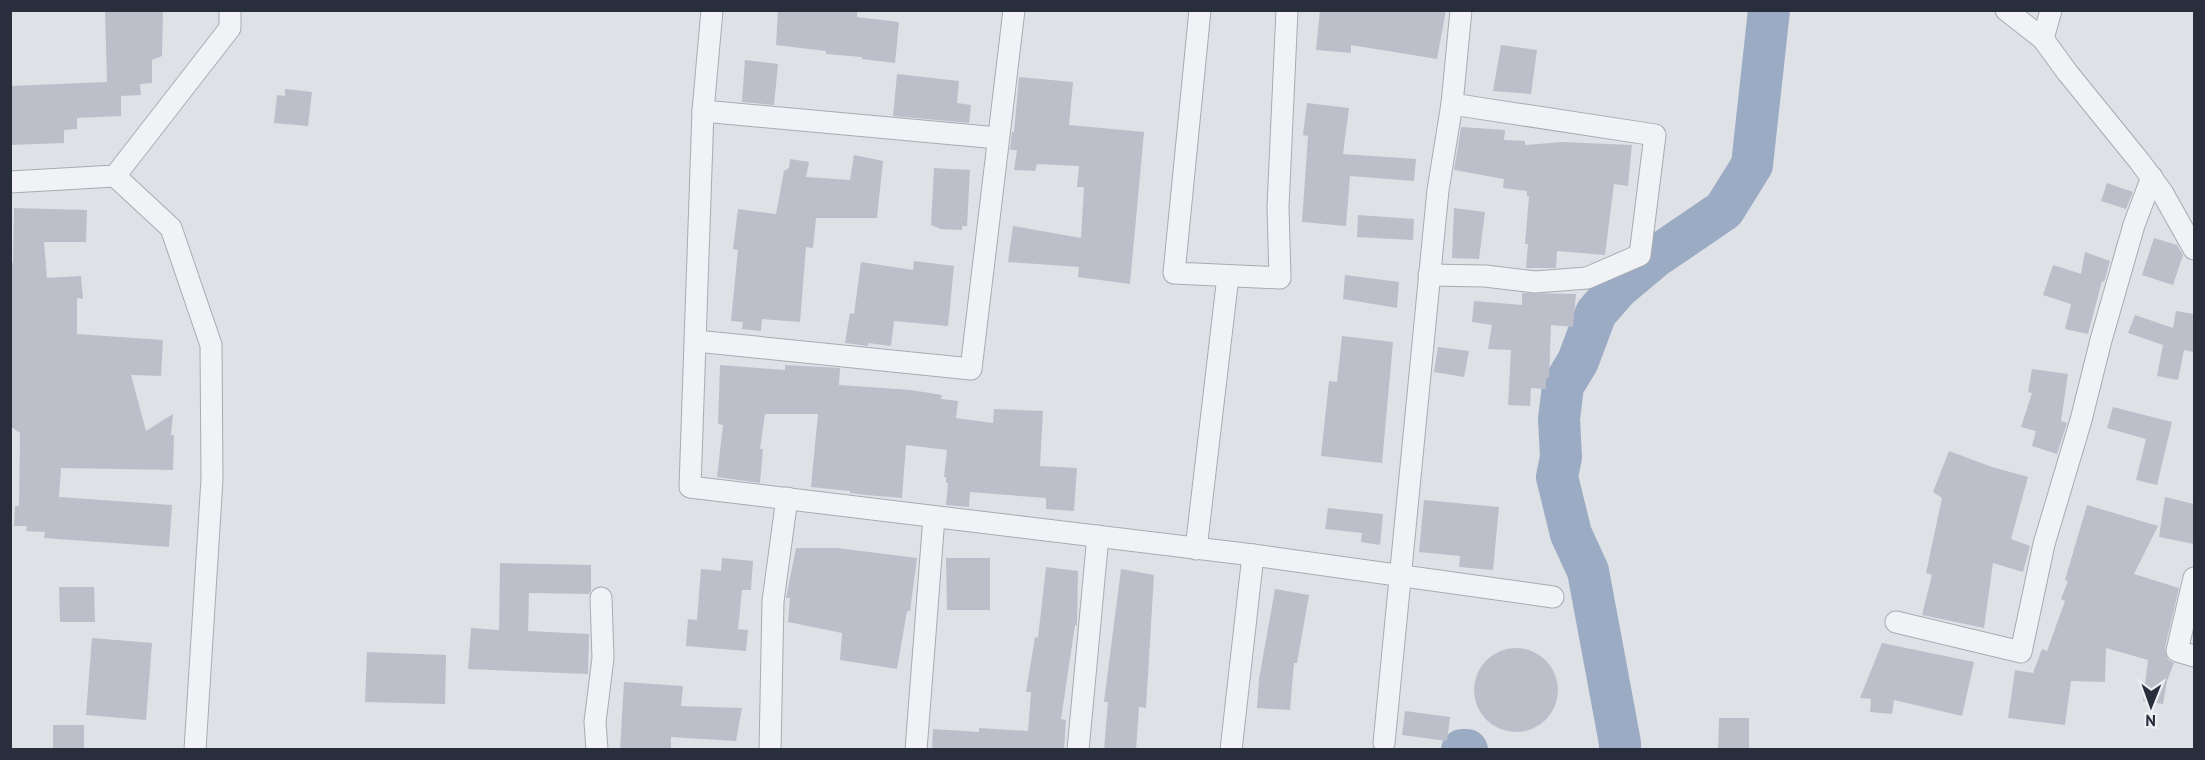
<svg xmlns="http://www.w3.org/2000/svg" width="2205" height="760" font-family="'PT Sans',sans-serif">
<rect width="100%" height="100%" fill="#dee1e6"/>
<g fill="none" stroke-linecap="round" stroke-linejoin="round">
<g stroke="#9cabc4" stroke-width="42">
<polyline points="1462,750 1467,750"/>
<polyline points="1620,750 1620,743 1588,571 1571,534 1557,477 1561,457 1559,419 1563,386 1578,361 1596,313 1618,288 1655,257 1724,210 1752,165 1769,10"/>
</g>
</g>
<g fill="#bcbfc9">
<polygon points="105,10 163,10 162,56 152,60 152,83 140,84 141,95 121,96 121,116 77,118 77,129 64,130 64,143 10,145 10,86 107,82"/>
<polygon points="778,10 842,10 857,12 857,17 899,22 895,63 862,59 862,57 826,54 826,51 776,45"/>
<polygon points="1320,10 1446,10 1437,59 1351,45 1351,53 1316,50"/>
<polygon points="1501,45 1537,50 1531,94 1493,91"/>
<polygon points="745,60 778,64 774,105 742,102"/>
<polygon points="897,74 959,81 957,103 971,105 969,123 893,116"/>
<polygon points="1019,77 1073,82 1069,125 1144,132 1130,284 1078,277 1079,267 1008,262 1013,226 1081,238 1084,187 1077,187 1079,166 1037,164 1035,171 1014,170 1017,150 1010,150 1012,132 1014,132"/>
<polygon points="285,89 312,92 308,126 274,123 277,95 285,96"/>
<polygon points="1307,103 1349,108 1343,154 1416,159 1414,181 1350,176 1346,226 1302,222 1308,136 1303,135"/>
<polygon points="1461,127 1505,130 1504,140 1525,141 1525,145 1563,142 1632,145 1628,186 1614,184 1605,255 1557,251 1556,268 1526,268 1528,244 1525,244 1529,196 1527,196 1527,191 1503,188 1504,179 1454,170"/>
<polygon points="854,155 883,161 877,218 816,218 813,248 806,247 800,322 762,319 761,331 742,329 743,322 731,321 738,250 733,249 738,209 776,214 784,171 789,168 790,159 809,162 806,177 850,180"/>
<polygon points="934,168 970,170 967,226 962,226 962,230 941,229 931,225"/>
<polygon points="2107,183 2133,192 2126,209 2101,201"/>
<polygon points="14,208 87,210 86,242 44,242 47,278 81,276 83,299 77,298 77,334 163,340 161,376 131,375 146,431 173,414 171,435 174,435 173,470 61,468 59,497 172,505 169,547 44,538 45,532 26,531 27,526 14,526 15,506 19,506 20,433 10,426 10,263 13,263"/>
<polygon points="1454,208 1485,212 1479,259 1452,258"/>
<polygon points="1358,215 1414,219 1413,240 1357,237"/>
<polygon points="2154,238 2177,245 2183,255 2173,285 2142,275"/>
<polygon points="2085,252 2110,261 2104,282 2102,281 2088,334 2065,329 2071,304 2043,295 2053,265 2081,274"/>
<polygon points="914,261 954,266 948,326 894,321 891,346 868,343 868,346 845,343 850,313 854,314 861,262 913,270"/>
<polygon points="1345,275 1399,282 1397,308 1343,299"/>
<polygon points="1522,293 1576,294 1573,327 1551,325 1549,378 1546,378 1546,389 1531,388 1530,406 1508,405 1511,350 1488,349 1492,325 1472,322 1474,301 1522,305"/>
<polygon points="2176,311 2194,314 2194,352 2184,350 2178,380 2157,376 2163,345 2128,333 2135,315 2173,328"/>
<polygon points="1342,336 1393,342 1382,463 1321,456 1329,381 1337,382"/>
<polygon points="1438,347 1469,351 1464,377 1434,372"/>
<polygon points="720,365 785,370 785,365 840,368 839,385 911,390 942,395 941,399 958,401 956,418 993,423 994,409 1043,411 1040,466 1077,468 1074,511 1046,509 1046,498 970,492 969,507 946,505 948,483 946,483 946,477 944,477 947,450 906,445 902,498 866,495 850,493 850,491 811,487 818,414 765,414 760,449 763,449 760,483 717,477 723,425 718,424"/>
<polygon points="2032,369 2068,374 2061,421 2067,423 2057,454 2032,446 2036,431 2021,427 2032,393 2028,392"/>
<polygon points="2113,407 2172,422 2157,485 2136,480 2146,439 2107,428"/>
<polygon points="1949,451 1992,467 2028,477 2011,539 2030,546 2023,572 1993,563 1984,628 1922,615 1932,575 1926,573 1942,498 1933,492"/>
<polygon points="2165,497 2194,504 2194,544 2159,537"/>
<polygon points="1424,500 1499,507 1493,570 1459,567 1460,556 1419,552"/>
<polygon points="2087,505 2158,526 2134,574 2179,588 2165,648 2168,660 2174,663 2167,681 2163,704 2143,701 2148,660 2106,648 2105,682 2071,681 2065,725 2008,718 2015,670 2033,673 2042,649 2047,651 2065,601 2061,599 2068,581 2065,580"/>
<polygon points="1328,508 1383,514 1380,545 1361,542 1362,533 1325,529"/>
<polygon points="796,548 837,548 917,558 910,611 907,611 897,669 840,660 842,633 788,622 790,598 786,598"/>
<polygon points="722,558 753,561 751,590 742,590 738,629 748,630 746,651 686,646 688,619 697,620 701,569 721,571"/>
<polygon points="946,558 990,558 990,610 947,610"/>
<polygon points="500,563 591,565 591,591 589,594 529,593 528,631 589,634 588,674 468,669 471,628 499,630"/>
<polygon points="1046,567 1078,571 1077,626 1075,625 1061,719 1066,720 1064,750 932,750 933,729 979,732 979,728 1028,731 1031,692 1026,692 1035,637 1038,638"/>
<polygon points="1121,569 1154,575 1146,708 1139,707 1136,750 1104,750 1108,702 1104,702"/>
<polygon points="59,587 94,587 95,622 60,622"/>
<polygon points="1275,589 1309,595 1297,663 1294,663 1290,710 1257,708 1259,679"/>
<polygon points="92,638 152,643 146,720 86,715"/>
<polygon points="1882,643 1974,662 1962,716 1894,700 1892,714 1870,712 1871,699 1860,698"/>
<circle cx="1516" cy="690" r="42"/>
<polygon points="367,652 446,655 445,704 365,702"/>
<polygon points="624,682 683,686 681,706 742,708 736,741 671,737 671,750 620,750"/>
<polygon points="1405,711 1450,717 1447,741 1402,735"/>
<polygon points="1719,718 1749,718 1749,750 1718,750"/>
<rect x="53" y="725" width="31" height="25"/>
</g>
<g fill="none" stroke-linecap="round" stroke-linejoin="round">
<g stroke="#a8abb3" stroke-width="23">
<g id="street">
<polyline points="712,10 703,111 690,487 1253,555 1553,597"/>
<polyline points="1200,10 1174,273 1280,278 1278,207 1287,10"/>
<polyline points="2006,10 2043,39 2067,72 2140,162 2162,192 2194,249"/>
<polyline points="2043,39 2051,10"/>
<polyline points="1452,104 1461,10"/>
<polyline points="703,111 998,138"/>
<polyline points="115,176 171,228 211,345 212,479 195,750"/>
<polyline points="10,182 115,176 230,28 230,10"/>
<polyline points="696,341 971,369 1014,10"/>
<polyline points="1196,549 1228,276"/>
<polyline points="2194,578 2177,651 2194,656"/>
<polyline points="1896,622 2021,652 2044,544 2081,420 2101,340 2134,225 2152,177"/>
<polyline points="1384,743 1438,190 1452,104 1655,135 1640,255 1587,278 1535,282 1485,276 1429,275"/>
<polyline points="597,750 595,722 603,658 601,598"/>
<polyline points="770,750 773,601 787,498"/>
<polyline points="916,750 934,517"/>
<polyline points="1078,750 1098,536"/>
<polyline points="1231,750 1253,555"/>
</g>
</g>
<use href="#street" stroke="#f0f2f5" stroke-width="21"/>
</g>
<rect width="2205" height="760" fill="none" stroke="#292e3c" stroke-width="24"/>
<g transform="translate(2151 706) rotate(181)" stroke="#edeff4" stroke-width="4.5" paint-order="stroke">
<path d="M0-4.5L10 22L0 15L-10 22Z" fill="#292e3c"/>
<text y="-9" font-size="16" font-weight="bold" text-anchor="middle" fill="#292e3c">N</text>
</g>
</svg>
